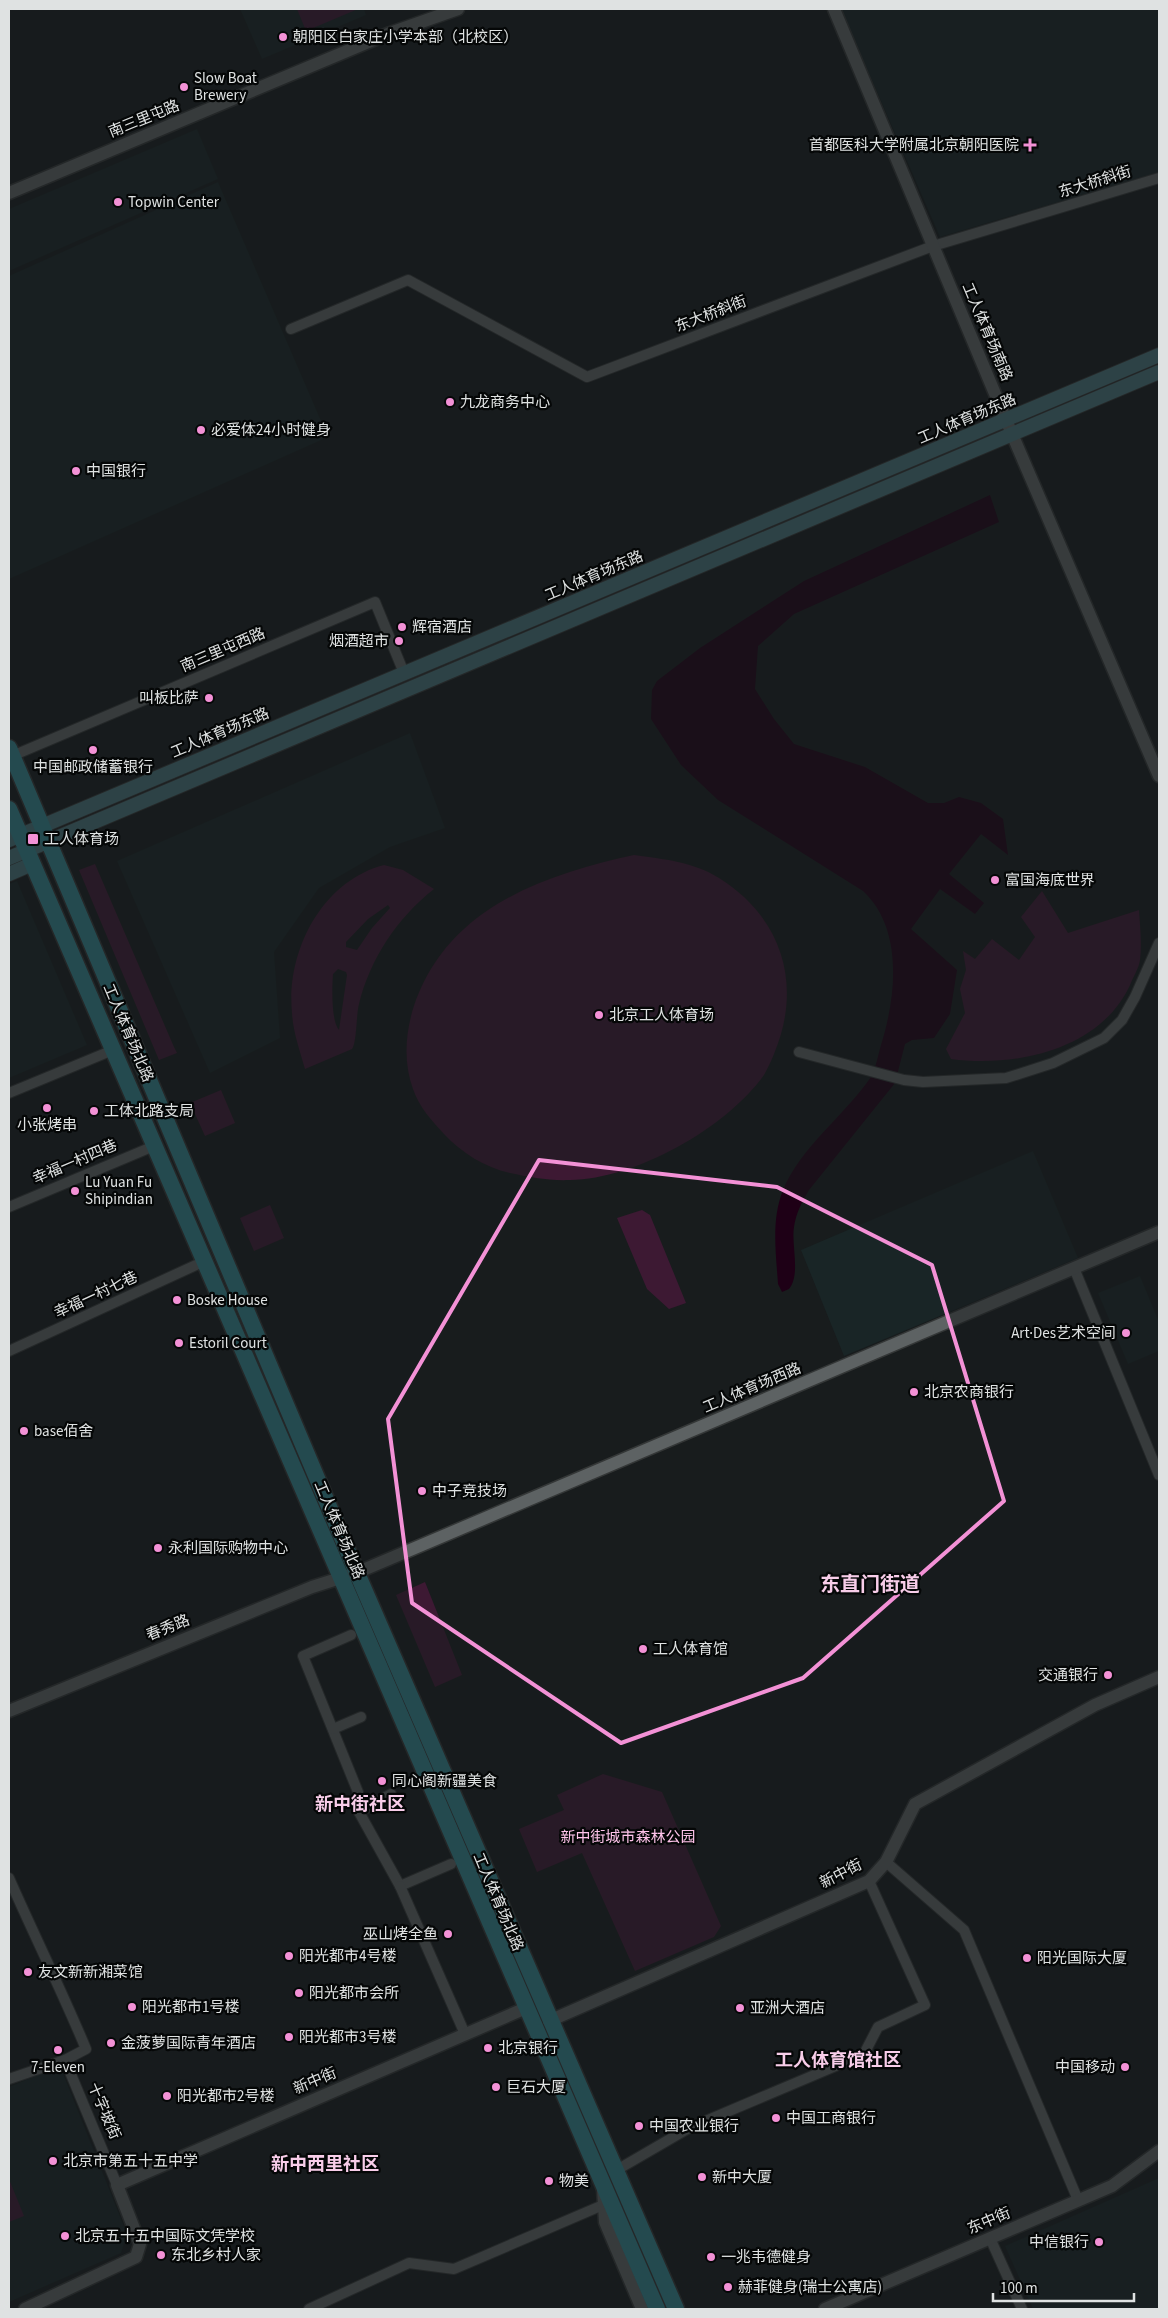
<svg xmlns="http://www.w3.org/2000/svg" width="1168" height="2318" font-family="'Source Sans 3','Noto Sans SC',sans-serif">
<rect width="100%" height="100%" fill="#181c1d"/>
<g fill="#192526">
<polygon points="240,9 364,9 366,15 262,59"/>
<polygon points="841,9 1159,9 1159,172 940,237"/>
<polygon points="197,129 218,179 9,271 9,209"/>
<polygon points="218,182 328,437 9,579 9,276"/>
<polygon points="410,733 445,828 390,847 319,888 274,952 280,1038 210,1073 117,861"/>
<polygon points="17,881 87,1045 9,1078 9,884"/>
<polygon points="1033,1151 1078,1258 844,1356 801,1250"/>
<polygon points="1140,1276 1159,1322 1159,1351 1128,1364 1098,1293"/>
<polygon points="60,2066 127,2234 121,2253 9,2302 9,2087"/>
<polygon points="1159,2178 1159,2309 1033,2309 1005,2246"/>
</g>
<g fill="#3d1933" fill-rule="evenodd">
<polygon points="297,9 358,9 306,31"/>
<path d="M634,855C663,859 694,862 719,878C775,913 799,971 781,1034C777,1047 771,1063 764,1075C726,1128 636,1179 570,1180C549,1181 529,1177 510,1173C484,1167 462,1153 444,1134C432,1121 419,1107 413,1089C393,1034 422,966 464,929C510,887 575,868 634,855Z"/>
<polygon points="95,864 174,1047 177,1053 159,1060 79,870"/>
<path d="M384,865L403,870L434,889C397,918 370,959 359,1004C356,1015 357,1042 352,1049L305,1069C300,1051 293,1032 292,1013C286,951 322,881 384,865ZM388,905L390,908L372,928L357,950L346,947V942L368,919ZM338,969L346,972L347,975L339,1030C331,1021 332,987 333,974Z"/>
<path d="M1042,891L1068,933L1139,910C1140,926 1142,944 1140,960C1139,968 1133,977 1130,985C1101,1049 1016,1068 951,1059L946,1049L965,1013L960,989L966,970L963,951L975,959L992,939L1019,960L1035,937L1021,917Z"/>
<polygon points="221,1090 235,1123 205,1136 190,1103"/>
<polygon points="270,1205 284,1238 254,1251 240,1218"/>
<polygon points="642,1210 650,1215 686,1303 669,1309 647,1289 617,1218"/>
<polygon points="425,1582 462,1675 435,1687 396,1595"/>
<polygon points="603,1774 662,1792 721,1926 714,1937 635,1971 582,1853 537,1872 519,1829 564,1810 557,1795"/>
<polygon points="9,2179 24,2216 9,2222"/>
</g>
<path fill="#1e0016" d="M990,495L999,522L794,614L758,646L755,689L774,719L794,744L865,767L928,803H944L959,797L981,803L1003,819L1008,855L981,834L949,874L984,903L975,914L940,889L911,929L957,970L950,1014L934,1038L912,1040L905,1044L895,1083L809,1190C802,1202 796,1213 794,1227C791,1245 801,1274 789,1289L782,1292L778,1284C776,1253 771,1220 783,1190C800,1148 845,1115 871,1077C876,1068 878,1055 881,1045C896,997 904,929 863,891L718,800L681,765L651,719L652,690L657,681L700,648L804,581Z"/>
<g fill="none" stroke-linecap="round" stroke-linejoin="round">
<g stroke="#343737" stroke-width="12">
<g id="minor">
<polyline points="291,329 408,280 587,377 933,246 1159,178"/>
<polyline points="12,756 375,602 404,673"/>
<polyline points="799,1052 904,1080 923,1082 1006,1078 1019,1074 1053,1063 1104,1038 1122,1020 1135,997 1159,943"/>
<polyline points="9,1093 113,1050"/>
<polyline points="9,1207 154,1146"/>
<polyline points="1074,1268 1159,1475"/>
<polyline points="9,1351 196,1265"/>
<polyline points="351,1635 303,1656 358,1792 359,1812 400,1886 451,1864"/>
<polyline points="333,1729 361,1717"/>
<polyline points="359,1812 391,1794"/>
<polyline points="886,1862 964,1930 1078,2200"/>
<path d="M9,1878C34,1935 62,1991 86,2049L65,2060L9,2079"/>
<polyline points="400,1886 465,2034"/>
<polyline points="65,2060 117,2185"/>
<polyline points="615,2171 689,2128 864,2054 878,2027 925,2005 869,1881"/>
<polyline points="990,2238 1022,2309"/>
<polyline points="309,2309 409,2263 454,2269 603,2205"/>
</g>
</g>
<g stroke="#343737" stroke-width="15">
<g id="tertiary">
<polyline points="834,9 1006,420 1159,776"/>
<polyline points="9,193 390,33 458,9"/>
<polyline points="9,1711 312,1587 356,1573 1159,1232"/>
<polyline points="549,2021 869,1881 886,1862 915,1804 1095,1705 1159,1677"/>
<polyline points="603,2189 605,2222 642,2309"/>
<polyline points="25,2309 136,2257 140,2244 117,2185 526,2008"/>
<polyline points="825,2309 1112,2186 1159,2151"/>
</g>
</g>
<g stroke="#343737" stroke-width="16">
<g id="secondary">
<polyline points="9,840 1159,355"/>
<polyline points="9,858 1159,372"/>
<polyline points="9,874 32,864"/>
</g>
</g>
<g stroke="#343737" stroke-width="19">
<g id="primary">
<polyline points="9,748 357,1573 676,2309"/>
<polyline points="9,809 657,2309"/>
</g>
</g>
<use href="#minor" stroke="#5d6263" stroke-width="10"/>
<use href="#tertiary" stroke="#5d6263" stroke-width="12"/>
<use href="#secondary" stroke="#487278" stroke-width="14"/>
<use href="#primary" stroke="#33838d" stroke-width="16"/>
</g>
<path d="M0 0H1168V2318H0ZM539,1160L777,1187L932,1265L1004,1501L803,1678L621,1743L412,1603L388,1419Z" fill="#181c1d" fill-opacity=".55" fill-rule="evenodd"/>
<path fill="none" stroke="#f391d6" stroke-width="4" stroke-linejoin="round" d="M539,1160L777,1187L932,1265L1004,1501L803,1678L621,1743L412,1603L388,1419Z"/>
<g fill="#f391d6" stroke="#050707" stroke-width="2">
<circle cx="283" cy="37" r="5"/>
<circle cx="184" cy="87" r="5"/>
<path d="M1027.5 137.5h5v5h5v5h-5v5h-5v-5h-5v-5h5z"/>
<circle cx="118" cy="202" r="5"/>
<circle cx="450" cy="402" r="5"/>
<circle cx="201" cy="430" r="5"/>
<circle cx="76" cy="471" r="5"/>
<circle cx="402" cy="627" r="5"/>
<circle cx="399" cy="641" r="5"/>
<circle cx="209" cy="698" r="5"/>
<circle cx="93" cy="750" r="5"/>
<rect x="27" y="833" width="12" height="12" rx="2.5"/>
<circle cx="995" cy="880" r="5"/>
<circle cx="599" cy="1015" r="5"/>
<circle cx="47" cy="1108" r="5"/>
<circle cx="94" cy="1111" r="5"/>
<circle cx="75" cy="1191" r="5"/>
<circle cx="177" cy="1300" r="5"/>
<circle cx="1126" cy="1333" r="5"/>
<circle cx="179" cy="1343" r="5"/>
<circle cx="914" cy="1392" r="5"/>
<circle cx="24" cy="1431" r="5"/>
<circle cx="422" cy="1491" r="5"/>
<circle cx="158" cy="1548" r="5"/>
<circle cx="643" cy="1649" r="5"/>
<circle cx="1108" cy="1675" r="5"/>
<circle cx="382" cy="1781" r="5"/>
<circle cx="448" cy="1934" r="5"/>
<circle cx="289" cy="1956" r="5"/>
<circle cx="1027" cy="1958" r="5"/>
<circle cx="28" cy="1972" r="5"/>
<circle cx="299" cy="1993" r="5"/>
<circle cx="132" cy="2007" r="5"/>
<circle cx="740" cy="2008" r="5"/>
<circle cx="289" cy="2037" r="5"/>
<circle cx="111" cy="2043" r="5"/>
<circle cx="488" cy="2048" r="5"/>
<circle cx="58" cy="2050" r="5"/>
<circle cx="1125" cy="2067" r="5"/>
<circle cx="496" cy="2087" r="5"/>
<circle cx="167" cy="2096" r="5"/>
<circle cx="776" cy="2118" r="5"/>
<circle cx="639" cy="2126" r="5"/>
<circle cx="53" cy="2161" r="5"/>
<circle cx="702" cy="2177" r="5"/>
<circle cx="549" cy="2181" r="5"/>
<circle cx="65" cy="2236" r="5"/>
<circle cx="1099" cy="2242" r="5"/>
<circle cx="161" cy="2255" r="5"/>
<circle cx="711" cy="2257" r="5"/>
<circle cx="728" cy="2287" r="5"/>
</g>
<g text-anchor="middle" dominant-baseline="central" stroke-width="4.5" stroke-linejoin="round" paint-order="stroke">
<g font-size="15" fill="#dfe2e2" stroke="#050707" text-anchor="start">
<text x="293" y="37">朝阳区白家庄小学本部（北校区）</text>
<text x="194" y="78">Slow Boat<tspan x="194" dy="17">Brewery</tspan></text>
<text x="1019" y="145" text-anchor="end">首都医科大学附属北京朝阳医院</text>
<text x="128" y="202">Topwin Center</text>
<text x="460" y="402">九龙商务中心</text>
<text x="211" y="430">必爱体24小时健身</text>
<text x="86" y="471">中国银行</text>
<text x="412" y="627">辉宿酒店</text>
<text x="389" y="641" text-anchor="end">烟酒超市</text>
<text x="199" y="698" text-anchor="end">叫板比萨</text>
<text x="93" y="767" text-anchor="middle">中国邮政储蓄银行</text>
<text x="44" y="839">工人体育场</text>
<text x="1005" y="880">富国海底世界</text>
<text x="609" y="1015">北京工人体育场</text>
<text x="104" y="1111">工体北路支局</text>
<text x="47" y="1125" text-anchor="middle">小张烤串</text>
<text x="85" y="1182">Lu Yuan Fu<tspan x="85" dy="17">Shipindian</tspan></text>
<text x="187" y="1300">Boske House</text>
<text x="1116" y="1333" text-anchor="end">Art·Des艺术空间</text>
<text x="189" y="1343">Estoril Court</text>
<text x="924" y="1392">北京农商银行</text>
<text x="34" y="1431">base佰舍</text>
<text x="432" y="1491">中子竞技场</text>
<text x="168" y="1548">永利国际购物中心</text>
<text x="653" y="1649">工人体育馆</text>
<text x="1098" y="1675" text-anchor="end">交通银行</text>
<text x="392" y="1781">同心阁新疆美食</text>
<text x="438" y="1934" text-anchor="end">巫山烤全鱼</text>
<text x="299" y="1956">阳光都市4号楼</text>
<text x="1037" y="1958">阳光国际大厦</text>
<text x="38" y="1972">友文新新湘菜馆</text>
<text x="309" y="1993">阳光都市会所</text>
<text x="142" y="2007">阳光都市1号楼</text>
<text x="750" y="2008">亚洲大酒店</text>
<text x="299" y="2037">阳光都市3号楼</text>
<text x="121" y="2043">金菠萝国际青年酒店</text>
<text x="498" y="2048">北京银行</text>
<text x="58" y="2067" text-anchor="middle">7-Eleven</text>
<text x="1115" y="2067" text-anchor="end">中国移动</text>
<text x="506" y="2087">巨石大厦</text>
<text x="177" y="2096">阳光都市2号楼</text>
<text x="786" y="2118">中国工商银行</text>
<text x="649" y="2126">中国农业银行</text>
<text x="63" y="2161">北京市第五十五中学</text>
<text x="712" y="2177">新中大厦</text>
<text x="559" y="2181">物美</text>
<text x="75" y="2236">北京五十五中国际文凭学校</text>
<text x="1089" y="2242" text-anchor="end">中信银行</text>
<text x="171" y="2255">东北乡村人家</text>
<text x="721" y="2257">一兆韦德健身</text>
<text x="738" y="2287">赫菲健身(瑞士公寓店)</text>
</g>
<g font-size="15" fill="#dfe2e2" stroke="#050707">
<text transform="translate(144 119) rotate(-22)">南三里屯路</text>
<text transform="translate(1095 182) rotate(-17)">东大桥斜街</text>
<text transform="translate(711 314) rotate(-21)">东大桥斜街</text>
<text transform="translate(987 332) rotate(67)">工人体育场南路</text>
<text transform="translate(967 419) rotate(-23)">工人体育场东路</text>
<text transform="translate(594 576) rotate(-23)">工人体育场东路</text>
<text transform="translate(223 650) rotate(-23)">南三里屯西路</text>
<text transform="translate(220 733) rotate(-23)">工人体育场东路</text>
<text transform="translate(128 1033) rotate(67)">工人体育场北路</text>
<text transform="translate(75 1162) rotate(-23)">幸福一村四巷</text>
<text transform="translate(96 1295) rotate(-25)">幸福一村七巷</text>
<text transform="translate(752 1388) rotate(-23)">工人体育场西路</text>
<text transform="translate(339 1530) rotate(67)">工人体育场北路</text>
<text transform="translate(168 1628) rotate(-22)">春秀路</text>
<text transform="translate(841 1874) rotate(-27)">新中街</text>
<text transform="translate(498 1902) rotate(67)">工人体育场北路</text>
<text transform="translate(315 2081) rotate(-23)">新中街</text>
<text transform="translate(104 2111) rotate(67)">十字坡街</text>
<text transform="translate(989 2221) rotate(-23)">东中街</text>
</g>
<g font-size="15" fill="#fec3ea" stroke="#050707">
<text x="628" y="1837">新中街城市森林公园</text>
</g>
<g font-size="18" font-weight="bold" fill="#f8cde9" stroke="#050707">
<text x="360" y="1804">新中街社区</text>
<text x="838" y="2060">工人体育馆社区</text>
<text x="325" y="2164">新中西里社区</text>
</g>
<g font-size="20" font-weight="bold" fill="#f8cde9" stroke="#050707">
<text x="870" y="1585">东直门街道</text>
</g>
</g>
<rect width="1168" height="2318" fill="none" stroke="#dfe2e2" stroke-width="20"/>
<path d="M993 2293v8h141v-8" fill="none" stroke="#dfe2e2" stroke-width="2.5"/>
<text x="1000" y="2293" font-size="15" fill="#dfe2e2" stroke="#050707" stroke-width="4" paint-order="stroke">100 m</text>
</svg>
